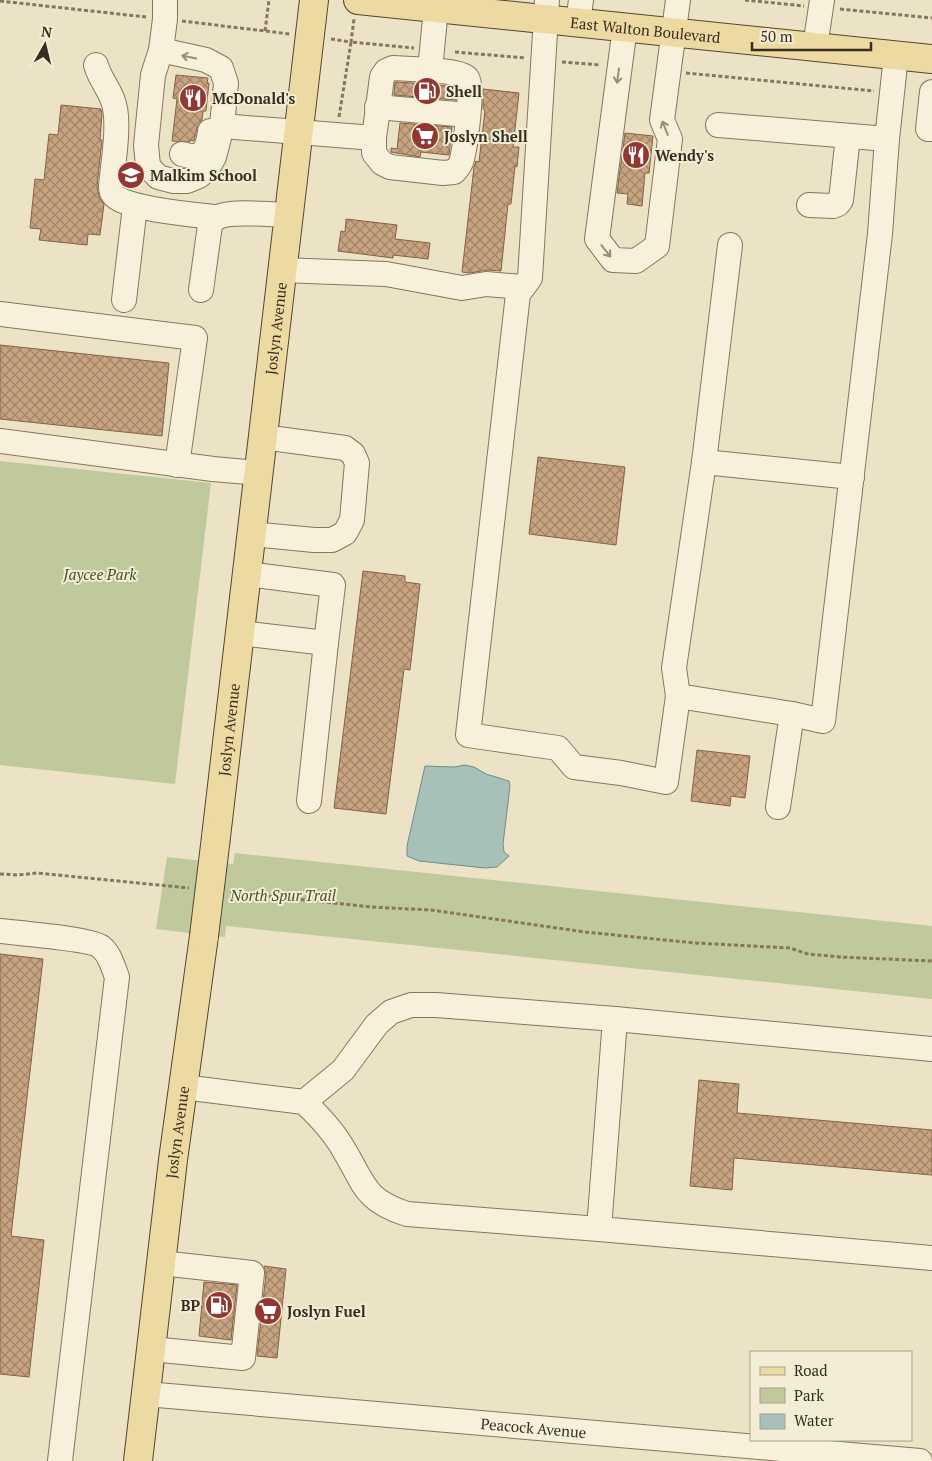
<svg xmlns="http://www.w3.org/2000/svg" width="932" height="1461" font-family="'PT Serif',serif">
<defs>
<pattern id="building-cross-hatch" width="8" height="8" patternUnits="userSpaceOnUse" patternTransform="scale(1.25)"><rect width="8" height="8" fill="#c7a380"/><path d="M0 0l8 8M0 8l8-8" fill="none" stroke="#a28568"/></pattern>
</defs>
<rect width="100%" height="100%" fill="#ece3c7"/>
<g fill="#c0c99c">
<polygon points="0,461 211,483 175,784 0,765"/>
<polygon points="235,853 932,926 932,999 226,926 225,937 156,929 167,857 233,864"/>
</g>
<polygon fill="#a8c0ba" stroke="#6f8e88" points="465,765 474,767 486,774 509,781 510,786 503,844 504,852 509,856 497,867 485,868 419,861 407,856 407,846 425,766 454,767"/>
<g fill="url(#building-cross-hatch)" stroke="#846245">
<polygon points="176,75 208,78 207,83 209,83 206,111 203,111 202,120 197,128 194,141 190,140 190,142 172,141 177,99 173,98"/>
<polygon points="395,82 429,84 455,87 456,100 394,95"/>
<polygon points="483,89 519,93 513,147 519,147 517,167 515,166 511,204 508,204 501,271 487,270 470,273 462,272 474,167 476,161 479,162 485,110 483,109"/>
<polygon points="61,105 101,109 102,114 100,140 102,140 97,186 99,196 104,204 100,235 88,234 87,245 39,240 41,229 30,228 35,179 44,180 49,134 58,135"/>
<polygon points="400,123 452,127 449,155 421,152 420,157 391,152 391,148 397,149"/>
<polygon points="625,133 653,136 649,173 645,173 642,206 627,204 628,194 617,193"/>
<polygon points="346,219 397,225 395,239 430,243 428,259 393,255 393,258 338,251 341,231 345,232"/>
<polygon points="0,345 169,363 162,436 0,419"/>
<polygon points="538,457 625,467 616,545 529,534"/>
<polygon points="363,571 405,576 405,582 420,584 410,670 404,669 386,814 334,808"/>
<polygon points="697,750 750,756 745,798 731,796 730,806 691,801"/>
<polygon points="0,954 43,959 11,1236 44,1240 29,1377 0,1374"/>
<polygon points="699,1080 739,1084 737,1113 932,1130 932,1175 734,1158 732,1190 690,1186"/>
<polygon points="264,1266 286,1269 277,1358 257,1356 266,1274"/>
<polygon points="204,1282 237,1285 231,1340 199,1336"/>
</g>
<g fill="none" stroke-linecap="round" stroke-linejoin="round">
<g stroke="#86765e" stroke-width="26">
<g id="minor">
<polyline points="547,0 530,278 518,294 468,735 558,748 574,767 621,773 666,782 678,696 792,714 778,807"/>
<polyline points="578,23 581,0"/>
<polyline points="625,27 597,239 613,260 636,261 657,246 670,139 662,120 678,0"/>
<polyline points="815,47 822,0"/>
<polyline points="161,50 206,60 221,68 226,83 222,126 214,157 207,169 199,176 187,181 173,181 158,177 148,166 146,145 153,75 161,50 165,19 165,0"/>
<path d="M96,65C100,80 110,89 114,104C120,125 113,163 111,186C111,189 111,192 113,194C122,209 197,215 216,217"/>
<polyline points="932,92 928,129 932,129"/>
<polyline points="377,107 468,115"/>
<polyline points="718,125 887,139 896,56"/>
<polyline points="222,126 374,138 382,77 386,71 393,68 430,70 436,8"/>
<path d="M374,138V153L382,163L390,167L443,173L454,172C458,168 461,164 462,159C465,147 474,86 467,78C462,72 438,71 430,70"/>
<path d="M182,154C203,161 208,148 210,131"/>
<polyline points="809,205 833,206 838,204 841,200 848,136"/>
<polyline points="282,270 386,274 462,288 486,284 523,287"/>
<path d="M201,290L210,225C212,222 215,218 218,217C232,210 272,215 289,215"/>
<polyline points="124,300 135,206"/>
<polyline points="0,314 195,338 177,465"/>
<polyline points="0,441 213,469 258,473"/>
<polyline points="704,462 730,245"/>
<polyline points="251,534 314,540 332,540 345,533 352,520 357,463 353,454 345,448 263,437"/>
<polyline points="240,633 326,643 333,585 247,574"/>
<polyline points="678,696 674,668 704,462 852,477"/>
<polyline points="792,714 823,721 880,234 887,139"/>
<polyline points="309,801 326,643"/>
<path d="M0,931C16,933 92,939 101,947C110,954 113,967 117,977L60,1461"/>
<polyline points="615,1019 932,1049"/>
<path d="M183,1087L304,1102L343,1070L377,1024L391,1012L411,1005H436L615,1019L599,1229L407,1214C364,1200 365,1185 344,1150C334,1132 319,1116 304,1102"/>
<polyline points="599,1229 932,1258"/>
<polyline points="151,1349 243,1358 252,1273 161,1263"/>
<path id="s1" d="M146,1394L920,1461"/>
</g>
</g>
<g stroke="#544431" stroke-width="30">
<g id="major">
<path id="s2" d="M358,0L932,59"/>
<path id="s3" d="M216,837L314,0"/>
<path id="s4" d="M138,1461L173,1160L204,936"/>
</g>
</g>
<g stroke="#86765e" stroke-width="3" stroke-dasharray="4 2.5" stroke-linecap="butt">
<polyline points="745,0 804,6"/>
<polyline points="0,1 146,17"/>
<polyline points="840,9 932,18"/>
<polyline points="182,21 290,34"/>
<polyline points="265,31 269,0"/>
<polyline points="331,39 351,42 354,19"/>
<polyline points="455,52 526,58"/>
<polyline points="562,62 600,65"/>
<polyline points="686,73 874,91"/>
<polyline points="339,117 351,42 414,48"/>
<polyline points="0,874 18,875 37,873 189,888"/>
<polyline points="230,892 371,907 431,910 585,932 695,943 790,948 808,954 840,957 932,961"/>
</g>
<use href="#minor" stroke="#f7f0da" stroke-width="24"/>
<use href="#major" stroke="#ecdaa2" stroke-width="28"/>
<g stroke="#544431" stroke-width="30" stroke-linecap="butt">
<polyline id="major-bridge" points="204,936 216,837"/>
</g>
<use href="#major-bridge" stroke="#ecdaa2" stroke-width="28"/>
</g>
<defs><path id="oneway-shaft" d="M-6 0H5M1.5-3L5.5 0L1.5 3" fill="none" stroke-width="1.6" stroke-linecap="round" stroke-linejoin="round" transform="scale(1.25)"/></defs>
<g stroke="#978e7d">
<use href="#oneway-shaft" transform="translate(189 57) rotate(-168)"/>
<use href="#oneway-shaft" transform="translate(618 76) rotate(98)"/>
<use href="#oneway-shaft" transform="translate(665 128) rotate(-112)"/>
<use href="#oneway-shaft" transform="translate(606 251) rotate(52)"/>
</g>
<defs>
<g id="fuel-disc" transform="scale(1.4375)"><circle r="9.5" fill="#913832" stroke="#f3edd6"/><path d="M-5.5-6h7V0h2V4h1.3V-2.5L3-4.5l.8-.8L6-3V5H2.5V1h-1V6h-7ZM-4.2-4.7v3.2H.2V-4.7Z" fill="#fff"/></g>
<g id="restaurant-disc" transform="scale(1.4375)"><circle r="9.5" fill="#913832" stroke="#f3edd6"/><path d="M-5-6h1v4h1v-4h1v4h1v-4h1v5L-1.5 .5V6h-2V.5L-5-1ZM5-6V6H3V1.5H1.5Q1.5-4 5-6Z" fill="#fff"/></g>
<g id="supermarket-disc" transform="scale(1.4375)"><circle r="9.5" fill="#913832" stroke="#f3edd6"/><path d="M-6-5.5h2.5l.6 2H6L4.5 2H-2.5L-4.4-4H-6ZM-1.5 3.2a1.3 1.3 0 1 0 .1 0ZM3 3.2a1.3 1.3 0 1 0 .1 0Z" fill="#fff"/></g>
<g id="school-disc" transform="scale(1.4375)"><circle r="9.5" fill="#913832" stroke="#f3edd6"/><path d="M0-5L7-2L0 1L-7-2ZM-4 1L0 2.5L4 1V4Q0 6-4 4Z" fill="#fff"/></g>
</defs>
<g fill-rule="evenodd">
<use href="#fuel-disc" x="427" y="91"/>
<use href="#restaurant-disc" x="193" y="98"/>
<use href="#supermarket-disc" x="425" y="136"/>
<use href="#restaurant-disc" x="636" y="155"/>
<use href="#school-disc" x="131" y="175"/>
<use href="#fuel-disc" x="219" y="1305"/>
<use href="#supermarket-disc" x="268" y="1311"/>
</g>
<g text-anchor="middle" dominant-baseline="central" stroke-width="4" stroke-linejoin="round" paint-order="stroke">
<g font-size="15" fill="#372d20" stroke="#f3edd6">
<text stroke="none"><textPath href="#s2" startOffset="289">East Walton Boulevard</textPath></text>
<text stroke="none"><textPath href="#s3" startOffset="512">Joslyn Avenue</textPath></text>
<text stroke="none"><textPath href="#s3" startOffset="108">Joslyn Avenue</textPath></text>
<text stroke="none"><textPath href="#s4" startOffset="331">Joslyn Avenue</textPath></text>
<text stroke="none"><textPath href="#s1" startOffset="389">Peacock Avenue</textPath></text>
</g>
<g font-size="15" font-weight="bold" fill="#372d20" stroke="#f3edd6" text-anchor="start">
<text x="446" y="91">Shell</text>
<text x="212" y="98">McDonald's</text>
<text x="444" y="136">Joslyn Shell</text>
<text x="655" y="155">Wendy's</text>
<text x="150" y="175">Malkim School</text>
<text x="200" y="1305" text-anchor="end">BP</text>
<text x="287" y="1311">Joslyn Fuel</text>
</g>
<g font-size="15" font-style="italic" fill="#455228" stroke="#f3edd6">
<text x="100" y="574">Jaycee Park</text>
<text x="283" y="895">North Spur Trail</text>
</g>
</g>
<rect x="750" y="1351" width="162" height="90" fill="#f3edd6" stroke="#a8a08d"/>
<rect x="760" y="1367" width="25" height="8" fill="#ecdaa2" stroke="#a8a08d"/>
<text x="794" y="1376" font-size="15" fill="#372d20">Road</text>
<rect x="760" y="1388" width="25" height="15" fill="#c0c99c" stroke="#a8a08d"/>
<text x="794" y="1401" font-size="15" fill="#372d20">Park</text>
<rect x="760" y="1414" width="25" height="15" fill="#a8c0ba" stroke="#a8a08d"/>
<text x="794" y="1426" font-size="15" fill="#372d20">Water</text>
<g transform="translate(45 45) rotate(8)" stroke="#f3edd6" stroke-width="4" paint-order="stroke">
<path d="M0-4L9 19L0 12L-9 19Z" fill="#372d20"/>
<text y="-8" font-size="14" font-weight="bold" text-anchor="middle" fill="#372d20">N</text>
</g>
<path d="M752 42v8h119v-8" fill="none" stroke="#372d20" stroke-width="2.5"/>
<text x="760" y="42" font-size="15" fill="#372d20" stroke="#f3edd6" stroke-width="4" paint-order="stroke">50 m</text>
</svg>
